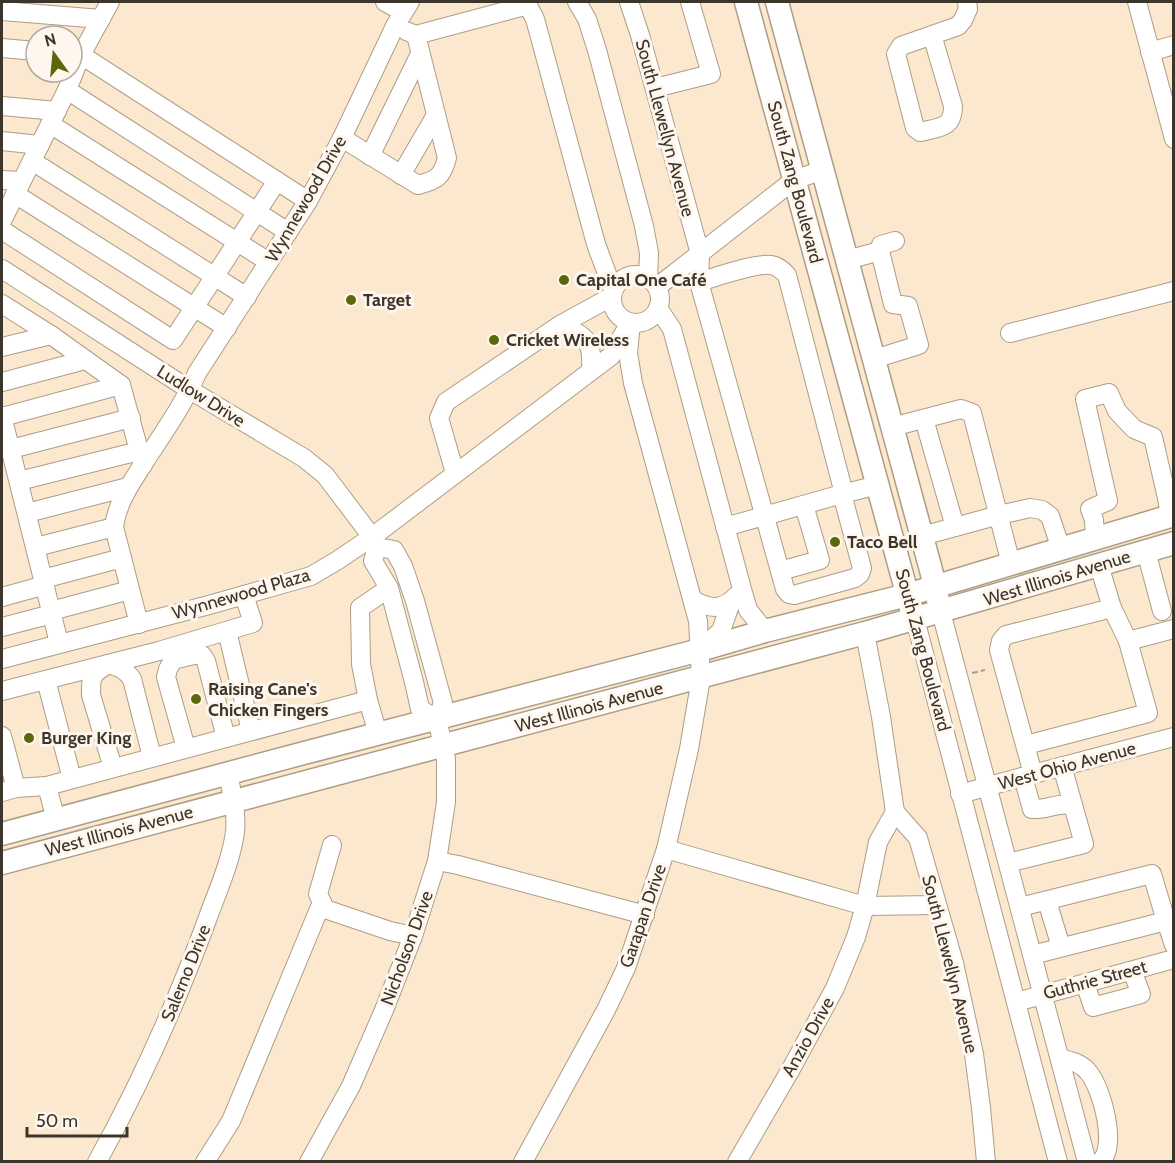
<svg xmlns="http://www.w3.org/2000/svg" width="1175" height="1163" font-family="Cabin,sans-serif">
<rect width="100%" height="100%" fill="#fbe8ce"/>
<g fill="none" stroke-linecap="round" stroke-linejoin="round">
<g stroke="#ae9d85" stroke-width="20">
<g id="minor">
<polyline points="385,2 403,12"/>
<polyline points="526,2 535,19 596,244 613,290"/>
<polyline points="577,2 587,19 597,50 644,226 649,253 648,278"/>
<polyline points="629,2 640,35 700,254 699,282 780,571 785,589 789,594 794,595 855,578 860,574 862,568 842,494 878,485"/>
<polyline points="1137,2 1174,139"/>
<polyline points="2,11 101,19"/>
<polyline points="406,31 416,35 528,5"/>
<path d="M932,35L953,106C953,129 939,127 920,132L915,128L896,54L901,46L958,26L963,20L968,9L967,2"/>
<polyline points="2,48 36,51"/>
<polyline points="1150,52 1174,45"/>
<polyline points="655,88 711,74 690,2"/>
<polyline points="67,90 288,232"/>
<polyline points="2,106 57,111"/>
<polyline points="50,124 269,262"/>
<path d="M342,138L418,185C437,180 442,177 447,158L416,35"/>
<polyline points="2,141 40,145"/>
<polyline points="370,156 420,54"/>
<polyline points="32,161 247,297"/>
<polyline points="401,175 436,115"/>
<polyline points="2,180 21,181"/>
<polyline points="277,181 308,201"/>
<polyline points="15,194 227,328"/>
<polyline points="2,221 67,90 81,55 110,2"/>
<polyline points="2,230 173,340 277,181 81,55 72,54"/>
<polyline points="880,251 881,245 895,241"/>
<polyline points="847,260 880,251 893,304 908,306 919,345 874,359"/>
<polyline points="2,269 190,390 304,458 325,475 372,537 377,547 373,561 389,588 414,682 420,709 437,719"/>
<circle cx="636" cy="299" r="24"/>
<path d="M699,282C716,277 755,263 771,265C778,266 782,270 787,275L842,486V494L725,527"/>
<polyline points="657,287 794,180 823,170"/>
<polyline points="2,304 51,335 121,385 143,465"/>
<polyline points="658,308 672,329 742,589 748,610 765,631"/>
<path d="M560,325C586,336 593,340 591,370"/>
<polyline points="1010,333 1174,291"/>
<polyline points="2,347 51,335"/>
<polyline points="2,382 85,360"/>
<polyline points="2,416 59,643"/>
<polyline points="2,417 121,385"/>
<polyline points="924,419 955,527"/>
<polyline points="892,427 961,409 972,413 1011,564"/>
<polyline points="11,449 131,418"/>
<polyline points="455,473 439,418 446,402 560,325 611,297"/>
<polyline points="19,481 139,451"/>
<polyline points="27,513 128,487"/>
<polyline points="922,536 999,515 1030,508 1042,510 1050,516 1061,549"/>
<polyline points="1095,539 1094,520 1090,509 1108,501 1085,399 1109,393 1117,411 1134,429 1153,437 1167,498 1170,516"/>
<polyline points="36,547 114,527"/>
<polyline points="377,547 394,550 403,566 415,601 443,703 437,719"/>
<polyline points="1146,551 1162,611"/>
<polyline points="780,571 820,560 804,505"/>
<polyline points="43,579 122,558"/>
<polyline points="2,597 45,585"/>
<path d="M693,600C710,609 723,611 737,595"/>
<polyline points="51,611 130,590"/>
<polyline points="941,612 1087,1162"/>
<polyline points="915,619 1058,1162"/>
<path d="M139,624L114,527C117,502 132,482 145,461C164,432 184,404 197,373L308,201L342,138L395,26L410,2"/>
<polyline points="2,627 52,614"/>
<polyline points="227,631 251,731"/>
<polyline points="1128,641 1174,629"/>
<polyline points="701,649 721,631 731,602"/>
<polyline points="2,659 209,605 311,576 338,560 372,537 611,356 628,326"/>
<polyline points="46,680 72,779"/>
<polyline points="2,691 159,651 253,623 244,595"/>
<polyline points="368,700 378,734"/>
<polyline points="2,736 16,788"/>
<polyline points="1026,745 1148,713 1128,641 1112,608"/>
<polyline points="186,748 166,677 168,669 173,660 194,655 202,655 206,661 226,738"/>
<path d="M113,768L91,695C91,675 91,675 108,664C119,667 125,669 132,679L152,757"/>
<polyline points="1033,774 999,650 1001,641 1006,635 1112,608 1099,565"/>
<path d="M1023,777L1032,809C1048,810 1056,802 1073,805"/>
<polyline points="2,792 16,788 47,786"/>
<polyline points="960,794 1033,774 1174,737"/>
<polyline points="895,812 918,838 954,963 974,1054 981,1108 986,1162"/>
<polyline points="56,820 47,786 368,700 361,664 360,608 389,588"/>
<polyline points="332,845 318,894 325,909 390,931 413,936"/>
<polyline points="666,849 865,906 936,905"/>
<polyline points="437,861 458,865 645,915"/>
<polyline points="1008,863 1084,844 1062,766"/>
<polyline points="1047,901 1061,947"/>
<polyline points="1020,907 1152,874 1166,921 1032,955"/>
<polyline points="1166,921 1174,945"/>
<polyline points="1085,983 1093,1007 1141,994 1132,971"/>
<polyline points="1016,1002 1174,959"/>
<path d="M1060,1058C1071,1061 1082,1063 1089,1073C1102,1089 1118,1147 1100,1162"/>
<path d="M97,1162C141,1083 176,1004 207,920C217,892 231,862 235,832C237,812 232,793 228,774"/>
<polyline points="205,1162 231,1121 322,902"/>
<polyline points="309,1162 351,1086 384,1010 413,936 437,861 446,802 446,759 437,719"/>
<polyline points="523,1162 606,1010 626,968 666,849 689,749 701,678 698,621 633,383 628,353 631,323"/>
<polyline points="737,1162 791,1069 835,988 856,937 865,906 878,842 895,812 881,717 865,633"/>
</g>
</g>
<g stroke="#ae9d85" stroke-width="25">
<g id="major">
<polyline points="746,2 911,608"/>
<polyline points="777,2 931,570 938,600"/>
<polyline points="2,834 304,753 700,650 765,631 907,595 1174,515"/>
<polyline points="2,863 865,633 1174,543"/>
</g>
</g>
<polyline stroke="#ad9f8b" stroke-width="2" stroke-dasharray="6 3" stroke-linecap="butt" points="972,673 985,670"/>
<use href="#minor" stroke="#fff" stroke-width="18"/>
<use href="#major" stroke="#fff" stroke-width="22"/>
</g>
<g fill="#5b670b" stroke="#fff7ed" stroke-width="2">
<circle cx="564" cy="280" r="6"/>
<circle cx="351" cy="300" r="6"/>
<circle cx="494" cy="340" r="6"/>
<circle cx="835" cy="542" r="6"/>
<circle cx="196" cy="699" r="6"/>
<circle cx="29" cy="738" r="6"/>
</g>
<g text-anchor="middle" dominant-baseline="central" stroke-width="6" stroke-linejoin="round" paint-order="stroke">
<g font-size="18" fill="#3c352b" stroke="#fff7ed">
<text transform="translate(665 128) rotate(75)">South Llewellyn Avenue</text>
<text transform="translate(795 182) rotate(75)">South Zang Boulevard</text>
<text transform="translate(306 199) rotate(-60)">Wynnewood Drive</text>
<text transform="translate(201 396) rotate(32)">Ludlow Drive</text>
<text transform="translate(1057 578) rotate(-17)">West Illinois Avenue</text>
<text transform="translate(241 594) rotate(-16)">Wynnewood Plaza</text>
<text transform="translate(923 650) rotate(75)">South Zang Boulevard</text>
<text transform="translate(589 707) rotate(-15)">West Illinois Avenue</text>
<text transform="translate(1067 766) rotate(-15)">West Ohio Avenue</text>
<text transform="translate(119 831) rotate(-15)">West Illinois Avenue</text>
<text transform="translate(643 916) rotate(-71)">Garapan Drive</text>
<text transform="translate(407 948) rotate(-70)">Nicholson Drive</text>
<text transform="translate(950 964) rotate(76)">South Llewellyn Avenue</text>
<text transform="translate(186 973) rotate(-68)">Salerno Drive</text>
<text transform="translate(1095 980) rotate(-15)">Guthrie Street</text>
<text transform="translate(808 1037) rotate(-61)">Anzio Drive</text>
</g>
<g font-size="18" font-weight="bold" fill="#3c352b" stroke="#fff7ed" text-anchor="start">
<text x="576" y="280">Capital One Café</text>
<text x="363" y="300">Target</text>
<text x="506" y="340">Cricket Wireless</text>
<text x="847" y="542">Taco Bell</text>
<text x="208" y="689">Raising Cane's<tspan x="208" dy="21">Chicken Fingers</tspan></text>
<text x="41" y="738">Burger King</text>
</g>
</g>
<rect width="1175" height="1163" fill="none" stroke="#3c352b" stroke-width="6"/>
<g transform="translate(54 54) rotate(345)"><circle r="28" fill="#fff7ed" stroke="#b1a99f" stroke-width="1.5"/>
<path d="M0-4.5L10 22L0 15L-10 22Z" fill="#5b670b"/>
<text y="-9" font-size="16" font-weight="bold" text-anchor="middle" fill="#3c352b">N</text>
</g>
<path d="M27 1127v9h100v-9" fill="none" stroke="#3c352b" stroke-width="3"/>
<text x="36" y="1127" font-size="18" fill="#3c352b" stroke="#fff7ed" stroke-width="4.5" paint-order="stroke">50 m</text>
</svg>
